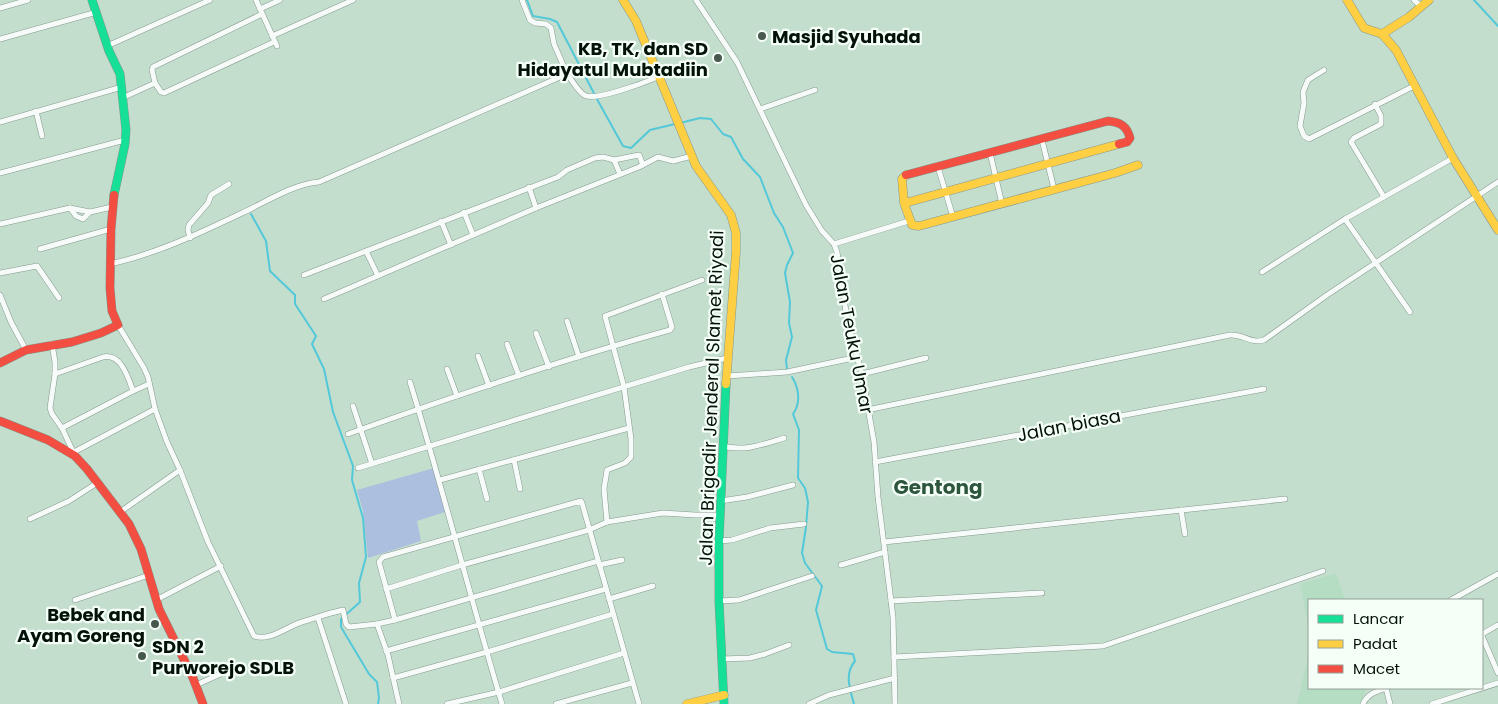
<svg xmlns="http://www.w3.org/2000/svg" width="1498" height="704" font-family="Poppins,sans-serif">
<rect width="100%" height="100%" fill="#c4dece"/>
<g fill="#b5ddc4">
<polygon points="1336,573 1345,600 1309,600 1309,630 1300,584"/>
<polygon points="1309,652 1309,688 1366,688 1361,704 1297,704"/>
</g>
<polygon fill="#acbfdf" points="434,468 445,512 417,521 421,541 368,558 363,511 357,490"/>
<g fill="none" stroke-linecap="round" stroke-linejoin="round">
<g stroke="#53c8d8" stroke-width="2">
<polyline points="527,0 533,16 550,19 557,22 598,101 623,146 631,148 650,130 675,124"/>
<polyline points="1474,0 1498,26"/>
<polyline points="680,123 700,118 711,119 723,134 731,137 743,159 760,177 774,213 783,227 793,253 787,265 785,273 790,302 789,323 792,337 786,360 787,370"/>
<polyline points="251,214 266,241 270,271 295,295 295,304 316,336 312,344 324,369 333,412 353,466 352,480 363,518 366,557 359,583 360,602 341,619 341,627 369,674 377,682 379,698 378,704"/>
<path d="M792,377C799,388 801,403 793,414L799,430L798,478L805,488L808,502L806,527L802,553L805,563L822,586L816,610L827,649L832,652L853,654L855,661C844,674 850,689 854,704"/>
</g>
<g stroke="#85998d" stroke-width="6">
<g id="street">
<polyline points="256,0 277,46"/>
<polyline points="522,0 530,20 535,23 546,24 551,28 554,44 567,74"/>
<polyline points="696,0 737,62 806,205 822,231 834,244 837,252 848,325 862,374 874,442 878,497 893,617 895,704"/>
<polyline points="1414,0 1422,7"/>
<polyline points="0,8 28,0"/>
<polyline points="260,9 280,0"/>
<polyline points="272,36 353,0"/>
<polyline points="0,39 97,12"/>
<polyline points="107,46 210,0"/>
<polyline points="1324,70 1308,80 1303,92 1304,103 1300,126 1304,136 1309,139 1414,86"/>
<polyline points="155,83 161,92 164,93 274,42"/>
<polyline points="122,98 155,83 152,70 153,67 262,14"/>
<polyline points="1375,104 1381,116 1381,124 1354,138 1351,142 1384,197"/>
<polyline points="760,109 815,90"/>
<polyline points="36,111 42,136"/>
<polyline points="0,122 122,87"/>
<polyline points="1042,140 1054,189"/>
<polyline points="990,153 1002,204"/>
<polyline points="614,160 620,174"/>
<polyline points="938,167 953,217"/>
<polyline points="0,173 125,140"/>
<polyline points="529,187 536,208"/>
<polyline points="70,208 90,212"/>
<polyline points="464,212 473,235"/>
<polyline points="1345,219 1410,312"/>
<polyline points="441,221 451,245"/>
<polyline points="0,224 70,208 76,216 83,219 90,212 112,207"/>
<polyline points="190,238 188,230 189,225 208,203 211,195 229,184"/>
<polyline points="834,244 909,221"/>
<polyline points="40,249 111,229"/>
<polyline points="366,251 378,276"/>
<path d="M110,264C156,254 200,233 242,213C266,202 293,184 319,182L567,74C572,80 577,90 584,95C594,102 646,82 658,77"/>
<polyline points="1262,272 1345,219 1453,158"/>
<polyline points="0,273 37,266 59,298"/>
<polyline points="304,275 558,177 567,170 595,158 603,157 614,160 639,155 643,165"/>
<polyline points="0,295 11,322 26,350"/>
<polyline points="324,299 536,208 639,167 658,157 673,161 692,156"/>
<polyline points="567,321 579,357"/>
<path d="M118,325L144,368L148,377L155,409L167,442L180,470L208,542L254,636C269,642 288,626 302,622C315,618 329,613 343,610L346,624L349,627L377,624"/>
<polyline points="536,333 549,367"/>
<polyline points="52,344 55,362 55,374 50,408 52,414 62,428 75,456"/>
<polyline points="507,344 519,376"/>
<polyline points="478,356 489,386"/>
<polyline points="447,369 457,396"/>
<path d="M55,374L103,357C121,353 128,377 133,391"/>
<polyline points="862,374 926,358"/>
<polyline points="727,376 787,372 858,357"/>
<path d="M410,382C443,489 470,597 502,704"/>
<polyline points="353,406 372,464"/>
<path d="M867,410L1230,335C1243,334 1251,344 1264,340L1327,295L1498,182"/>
<polyline points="62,428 133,391 149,384"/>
<path d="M348,434C454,396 561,360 670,330L672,327L662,294"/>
<path d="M723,446C744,452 764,444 784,438"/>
<polyline points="74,452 155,409"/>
<polyline points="514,460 520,489"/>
<polyline points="875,462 1264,389"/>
<polyline points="358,468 689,367 727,358"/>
<polyline points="479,469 487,499"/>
<polyline points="440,480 629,428"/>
<polyline points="720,501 747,497 793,485"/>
<polyline points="1181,510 1185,534"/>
<polyline points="120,512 180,470"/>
<polyline points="30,519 69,501 97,483"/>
<polyline points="607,522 663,513 695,515 720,515"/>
<polyline points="719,541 732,540 770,528 804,524"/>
<polyline points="884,542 1285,499"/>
<polyline points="598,561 395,620 379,562 383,557 581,501 582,503 639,704"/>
<polyline points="599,565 622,560"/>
<polyline points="841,565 885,552"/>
<polyline points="386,589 462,565 589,530 607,522 604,489 607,470 625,463 631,457 631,439 624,387 605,316 702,280"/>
<polyline points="609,599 653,586"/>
<polyline points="75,600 149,575"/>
<polyline points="156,600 221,566"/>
<polyline points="1451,600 1498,574"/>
<polyline points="719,601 739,600 812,576"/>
<polyline points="891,601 1042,593"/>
<polyline points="318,618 346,704"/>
<polyline points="395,620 377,624 388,655 399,704"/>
<polyline points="1482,634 1498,625"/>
<polyline points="1482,636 1498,673"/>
<polyline points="386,651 606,589"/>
<polyline points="894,657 1103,646 1323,571"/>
<polyline points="722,659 750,658 765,654 789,645"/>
<polyline points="393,678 487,652 613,614"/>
<polyline points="196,685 225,672"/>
<polyline points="1386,688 1390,704"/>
<polyline points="447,704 499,692 624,653"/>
<polyline points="556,704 632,683"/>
<polyline points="809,704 829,695 895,678"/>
<path d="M1363,704C1367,694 1377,691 1386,688"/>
<polyline points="1432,704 1498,683"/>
</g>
</g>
<g stroke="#85998d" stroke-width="9">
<g id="fast">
<polyline points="92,0 109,51 120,74 126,130 125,144 114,195"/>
<polyline points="724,704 719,601 719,541 726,384"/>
</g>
</g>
<g stroke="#85998d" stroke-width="9">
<g id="slow">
<polyline points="623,0 636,21 696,166 731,215 736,233 736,252 726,384"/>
<polyline points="1347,0 1364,28 1382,34 1396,50 1453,158 1498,230"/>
<polyline points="1382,34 1409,17 1429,0"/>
<polyline points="906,175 902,179 904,203 912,225 919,226 1115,173 1138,165"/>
<polyline points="905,203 1119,144"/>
<polyline points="687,704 724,695"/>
</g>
</g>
<g stroke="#85998d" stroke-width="9">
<g id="jam">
<path d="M906,175L1108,121C1120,122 1127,126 1130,138L1127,142L1119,144"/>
<polyline points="0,363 26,350 72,342 101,333 118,325 112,311 110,288 111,229 114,195"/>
<polyline points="0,421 48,440 75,456 87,469 129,524 141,549 159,609 193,678 203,704"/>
</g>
</g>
<use href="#street" stroke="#f6faf8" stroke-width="5"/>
<use href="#fast" stroke="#16e098" stroke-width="8"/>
<use href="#slow" stroke="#ffcf43" stroke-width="8"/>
<use href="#jam" stroke="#f24e42" stroke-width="8"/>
</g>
<g fill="#47594d" stroke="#f5fff8" stroke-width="2">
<circle cx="762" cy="36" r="5"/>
<circle cx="718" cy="58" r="5"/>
<circle cx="155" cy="624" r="5"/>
<circle cx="142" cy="656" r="5"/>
</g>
<g text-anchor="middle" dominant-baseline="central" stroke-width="4.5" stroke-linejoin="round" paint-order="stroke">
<g font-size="18" font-weight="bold" fill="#031208" stroke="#f5fff8" text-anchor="start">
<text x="772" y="36">Masjid Syuhada</text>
<text x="708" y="48" text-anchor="end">KB, TK, dan SD<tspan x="708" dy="21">Hidayatul Mubtadiin</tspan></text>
<text x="145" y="614" text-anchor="end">Bebek and<tspan x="145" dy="21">Ayam Goreng</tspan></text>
<text x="152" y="646">SDN 2<tspan x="152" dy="21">Purworejo SDLB</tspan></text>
</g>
<g font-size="18" fill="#031208" stroke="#f5fff8">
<text transform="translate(852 334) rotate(79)">Jalan Teuku Umar</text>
<text transform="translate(711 398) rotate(-88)">Jalan Brigadir Jenderal Slamet Riyadi</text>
<text transform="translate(1069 425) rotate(-11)">Jalan biasa</text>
</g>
<g font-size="20" font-weight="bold" fill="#2c553c" stroke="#f5fff8">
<text x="938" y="487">Gentong</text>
</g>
</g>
<rect x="1308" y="599" width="175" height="90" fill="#f5fff8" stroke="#94a098"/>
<rect x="1318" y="615" width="25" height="8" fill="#16e098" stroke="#94a098"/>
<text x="1353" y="624" font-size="15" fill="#031208">Lancar</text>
<rect x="1318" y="640" width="25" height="8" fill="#ffcf43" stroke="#94a098"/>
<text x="1353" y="649" font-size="15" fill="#031208">Padat</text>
<rect x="1318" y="665" width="25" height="8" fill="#f24e42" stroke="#94a098"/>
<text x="1353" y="674" font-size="15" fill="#031208">Macet</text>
</svg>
